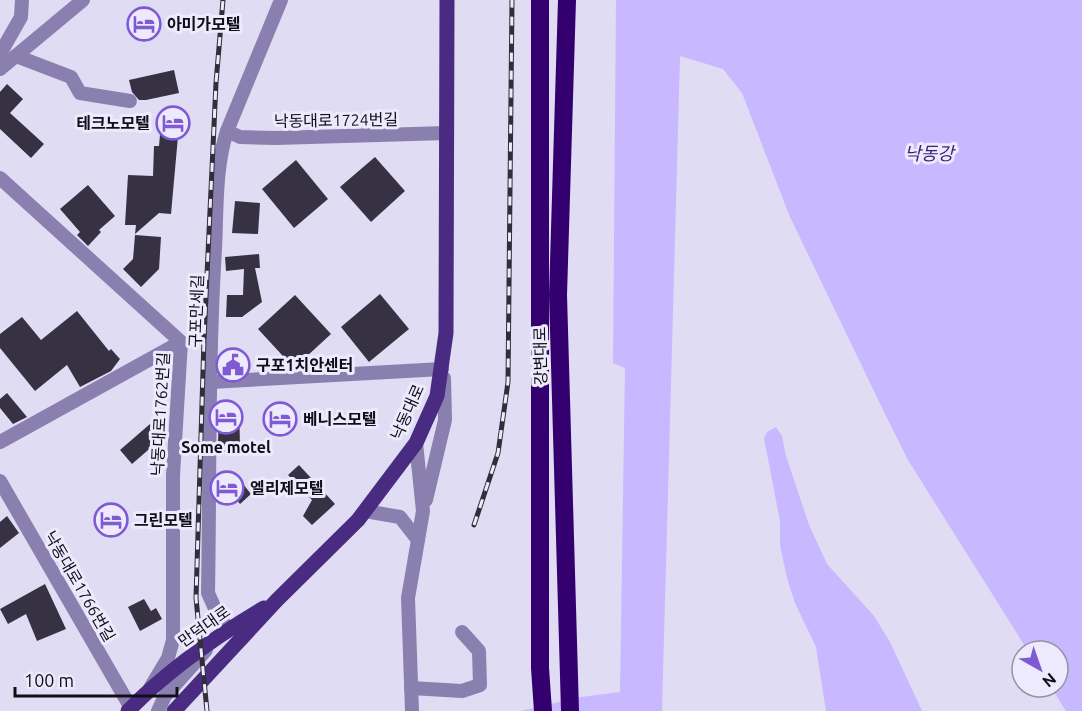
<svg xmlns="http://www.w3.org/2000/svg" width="1082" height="711" font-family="Ubuntu,'Noto Sans KR',sans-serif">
<rect width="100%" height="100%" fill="#e0dcf3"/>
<g fill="#c8b8ff">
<polygon points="616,0 1082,0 1082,711 1066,711 1051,687 1058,687 1058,651 1028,651 908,460 887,418 790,217 742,93 723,69 680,56 662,711 521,711 581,697 620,692 625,368 613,363"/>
<polygon points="776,427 782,436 786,456 809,525 827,564 874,616 890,642 922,711 826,711 816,647 795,603 787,578 780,545 780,521 764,438 767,432"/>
</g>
<g fill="#363244">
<polygon points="174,70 179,93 146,100 139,100 132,92 129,80"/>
<polygon points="7,84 23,99 10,113 44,144 31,158 0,129 0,92"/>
<polygon points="162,112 180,114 171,214 159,213 135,234 136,225 125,225 128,175 153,176 154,146 159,146"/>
<polygon points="375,157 405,191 371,222 340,187"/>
<polygon points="296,160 328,199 294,228 262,189"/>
<polygon points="88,185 115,216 99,230 101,232 88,246 77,235 80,232 60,209"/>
<polygon points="235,201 260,203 258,234 232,233"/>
<polygon points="135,235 161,237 159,269 141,287 123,269 133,259"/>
<polygon points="259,254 260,268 255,268 262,302 242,317 226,317 227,295 243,295 244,269 226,271 225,257"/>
<polygon points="380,294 409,329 369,362 341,327"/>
<polygon points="295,295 331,334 294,368 258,329"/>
<polygon points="77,311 109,351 111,349 120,359 111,371 80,387 67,365 35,391 0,348 0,334 22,317 41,340"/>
<polygon points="7,393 27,417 13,424 0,408 0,399"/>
<polygon points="239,408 240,445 232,445 232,451 223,452 222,444 218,444 219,409"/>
<polygon points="150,424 162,438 132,464 120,450"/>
<polygon points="299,465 335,504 312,525 303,516 312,500 288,475"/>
<polygon points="235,474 251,494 240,504 233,495 225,502 218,492 218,488"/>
<polygon points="7,516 19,533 0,548 0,522"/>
<polygon points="45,584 66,629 37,641 26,614 8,624 0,609"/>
<polygon points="144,599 151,611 156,608 162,619 140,631 128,607"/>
</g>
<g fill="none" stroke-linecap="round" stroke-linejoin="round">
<g stroke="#8a80b0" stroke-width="14">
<polyline points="0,54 21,17 22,0"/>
<polyline points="16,56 71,77 80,93 130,101"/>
<polyline points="0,69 83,0"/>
<polyline points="227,131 240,137 276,138 447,133"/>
<polyline points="0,178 181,342 173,475 173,640 168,658 150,688"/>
<polyline points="211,382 442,369"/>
<polyline points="0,442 181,342"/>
<polyline points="0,481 131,708"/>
<polyline points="426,500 445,420 444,378"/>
<polyline points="365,511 400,517 418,540"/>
<path d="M230,629L220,620L208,593C210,478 208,364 215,249C217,211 215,168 227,131L281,0"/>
<polyline points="411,688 462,691 480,685 479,651 462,632"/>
<polyline points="158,711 165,696 206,650"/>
<polyline points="412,711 408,598 423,511 416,443"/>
</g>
<g stroke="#492c81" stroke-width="15">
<path d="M128,711C168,670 215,637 264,608"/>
<polyline points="174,711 277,600 358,520 416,443 437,396 446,333 447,0"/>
</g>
<g stroke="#34006f" stroke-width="18">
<polyline points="540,0 540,668 543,711"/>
<polyline points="567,0 558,295 570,711"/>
</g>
<g stroke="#312e39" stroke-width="5">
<g id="rail">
<polyline points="474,525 498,453 508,382 512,0"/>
<polyline points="207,711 196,598 204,339 216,83 223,0"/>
</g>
</g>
<use href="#rail" stroke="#edeafd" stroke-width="3" stroke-dasharray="9" stroke-linecap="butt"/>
</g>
<defs>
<g id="hotel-ring" transform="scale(1.725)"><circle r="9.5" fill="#edeafd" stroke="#805ad4" stroke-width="1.5"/><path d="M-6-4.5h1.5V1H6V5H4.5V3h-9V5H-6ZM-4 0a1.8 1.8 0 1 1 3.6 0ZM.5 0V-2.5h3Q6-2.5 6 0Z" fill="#805ad4"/></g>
<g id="civic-ring" transform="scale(1.725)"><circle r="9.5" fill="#edeafd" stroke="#805ad4" stroke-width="1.5"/><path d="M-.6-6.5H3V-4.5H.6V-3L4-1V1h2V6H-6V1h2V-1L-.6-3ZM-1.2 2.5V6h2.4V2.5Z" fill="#805ad4"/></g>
</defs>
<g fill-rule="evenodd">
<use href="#hotel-ring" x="144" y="24"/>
<use href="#hotel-ring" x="173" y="123"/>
<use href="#civic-ring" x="233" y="365"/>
<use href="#hotel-ring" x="226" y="417"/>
<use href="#hotel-ring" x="280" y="419"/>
<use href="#hotel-ring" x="227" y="488"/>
<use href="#hotel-ring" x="111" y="520"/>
</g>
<g text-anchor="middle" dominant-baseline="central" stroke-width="6" stroke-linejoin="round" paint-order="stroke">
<g font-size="16" font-weight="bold" fill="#100e16" stroke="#edeafd" text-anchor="start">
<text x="167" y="24">아미가모텔</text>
<text x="150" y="123" text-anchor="end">테크노모텔</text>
<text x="256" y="365">구포1치안센터</text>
<text x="303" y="419">베니스모텔</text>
<text x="226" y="447" text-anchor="middle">Some motel</text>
<text x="250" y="488">엘리제모텔</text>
<text x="134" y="520">그린모텔</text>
</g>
<g font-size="16" fill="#100e16" stroke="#edeafd">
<text transform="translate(336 120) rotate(-1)">낙동대로1724번길</text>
<text transform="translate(196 311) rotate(-88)">구포만세길</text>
<text transform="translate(540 356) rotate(-91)">강변대로</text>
<text transform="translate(407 412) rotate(-66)">낙동대로</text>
<text transform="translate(160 414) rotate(-87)">낙동대로1762번길</text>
<text transform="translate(80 586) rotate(60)">낙동대로1766번길</text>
<text transform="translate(204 626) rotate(-35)">만덕대로</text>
</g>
<g font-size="18" font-style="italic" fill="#3e2272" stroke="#edeafd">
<text x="929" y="153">낙동강</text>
</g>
</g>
<g transform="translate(1040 669) rotate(140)"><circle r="28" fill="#edeafd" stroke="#9592a1" stroke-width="1.5"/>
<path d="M0-4.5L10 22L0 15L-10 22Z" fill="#805ad4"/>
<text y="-9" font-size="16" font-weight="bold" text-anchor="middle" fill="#100e16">N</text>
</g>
<path d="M15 687v9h162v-9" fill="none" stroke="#100e16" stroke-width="3"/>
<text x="24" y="687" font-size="18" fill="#100e16" stroke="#edeafd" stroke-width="4.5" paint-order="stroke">100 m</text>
</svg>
